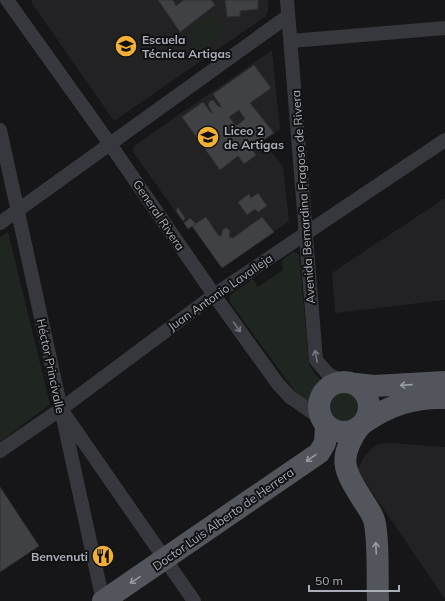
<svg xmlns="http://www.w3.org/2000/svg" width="445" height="601" font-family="Mulish,sans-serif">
<rect width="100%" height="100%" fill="#161618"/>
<g fill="#222225">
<polygon points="32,0 268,0 268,10 266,16 114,121 31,2"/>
<polygon points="272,50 280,129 263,141 283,167 289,221 222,268 193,226 188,229 133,152 134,146"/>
<polygon points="445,198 445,300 335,313 332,273"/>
<polygon points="391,443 445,447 445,599 357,470 364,457 371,449 379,444"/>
</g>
<g fill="#1e261f">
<polygon points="213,13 227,32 200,51 187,32"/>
<polygon points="8,232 50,404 0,442 0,237"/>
<polygon points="293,252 299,254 309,364 314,373 322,381 316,387 310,403 297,394 229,301 230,295 253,279 258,287 283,270 282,260"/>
<circle cx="343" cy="407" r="16"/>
</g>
<g fill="#404145" stroke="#303034" fill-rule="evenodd">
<polygon points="158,0 173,0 176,6 184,0 211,0 215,5 180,32"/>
<polygon points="225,0 258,0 258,9 240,11 240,16 227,17"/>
<path d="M254,65L271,88L250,103L274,133L251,148L256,155L244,164L238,156L220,170L182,117L203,102L211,113L212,112L208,105L210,101L213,100L219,107L221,106L213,94ZM239,110L245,119L236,126L229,117Z"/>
<polygon points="258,193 267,206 258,212 255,209 247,215 238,202 249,194 251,198"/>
<polygon points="178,207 185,218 183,221 176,211"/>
<polygon points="206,217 218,235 221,236 223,229 227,228 230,231 229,237 233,238 262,217 274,232 222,268 192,226"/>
<polygon points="190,218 196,224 188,229 184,223"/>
<polygon points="0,487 39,546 0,572"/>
</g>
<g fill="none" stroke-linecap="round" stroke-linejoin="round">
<g stroke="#37383d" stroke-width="14">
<polyline points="7,0 110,144 214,295 278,384 290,397 322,419"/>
<polyline points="287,0 316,360 328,374 342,381"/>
<polyline points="291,41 445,28"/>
<polyline points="0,130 103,601"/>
<polyline points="0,223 288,16"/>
<polyline points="65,415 194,601"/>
<polyline points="0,451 61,409 214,295 445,140"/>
</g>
<g stroke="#53555c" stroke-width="22">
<circle cx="344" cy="407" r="25"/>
<polyline points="356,384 374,386 445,382"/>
<path d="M365,422C390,405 414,397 445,398"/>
<path d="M359,427C336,460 345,471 364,502C368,508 374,516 375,524C379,547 377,577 378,601"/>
<polyline points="103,601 319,453 325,443 326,425"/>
</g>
</g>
<defs><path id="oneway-shaft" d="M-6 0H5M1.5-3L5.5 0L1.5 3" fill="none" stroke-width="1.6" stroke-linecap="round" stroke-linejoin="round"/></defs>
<g stroke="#757881">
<use href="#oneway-shaft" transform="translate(237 327) rotate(54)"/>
<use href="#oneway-shaft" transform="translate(316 356) rotate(-101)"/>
</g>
<g stroke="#979ba6">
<use href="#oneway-shaft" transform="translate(406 385) rotate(176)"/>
<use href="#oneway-shaft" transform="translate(311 458) rotate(145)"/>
<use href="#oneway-shaft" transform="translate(376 548) rotate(-93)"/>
<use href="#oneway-shaft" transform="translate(135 580) rotate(146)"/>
</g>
<defs>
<g id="school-disc" transform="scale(1.15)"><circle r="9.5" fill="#f2b134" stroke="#111113"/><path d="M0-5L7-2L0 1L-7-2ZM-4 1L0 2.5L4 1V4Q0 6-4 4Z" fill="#111"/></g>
<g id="restaurant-disc" transform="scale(1.15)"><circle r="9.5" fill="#f2b134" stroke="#111113"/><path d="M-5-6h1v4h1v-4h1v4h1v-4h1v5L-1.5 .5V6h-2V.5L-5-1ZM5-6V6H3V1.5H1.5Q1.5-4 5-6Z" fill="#111"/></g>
</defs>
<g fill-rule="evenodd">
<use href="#school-disc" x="126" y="46"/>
<use href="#school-disc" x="208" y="137"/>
<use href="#restaurant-disc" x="103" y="556"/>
</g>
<g text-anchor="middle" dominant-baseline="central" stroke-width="4" stroke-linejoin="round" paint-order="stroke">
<g font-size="12" font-weight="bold" fill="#a8adb8" stroke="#111113" text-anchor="start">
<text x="142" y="39">Escuela<tspan x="142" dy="14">Técnica Artigas</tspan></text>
<text x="224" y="130">Liceo 2<tspan x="224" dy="14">de Artigas</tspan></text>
<text x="88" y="556" text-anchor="end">Benvenuti</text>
</g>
<g font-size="12" fill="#a8adb8" stroke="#111113">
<text transform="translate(303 197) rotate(-94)">Avenida Bernardina Fragoso de Rivera</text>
<text transform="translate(159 215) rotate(56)">General Rivera</text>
<text transform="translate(220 292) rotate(-35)">Juan Antonio Lavalleja</text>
<text transform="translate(51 366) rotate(78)">Héctor Princivalle</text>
<text transform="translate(223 519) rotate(-35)">Doctor Luis Alberto de Herrera</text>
</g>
</g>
<path d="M309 585v6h90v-6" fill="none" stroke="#a8adb8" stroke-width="2"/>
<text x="315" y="585" font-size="12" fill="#a8adb8" stroke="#111113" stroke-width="3" paint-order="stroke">50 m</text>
</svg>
